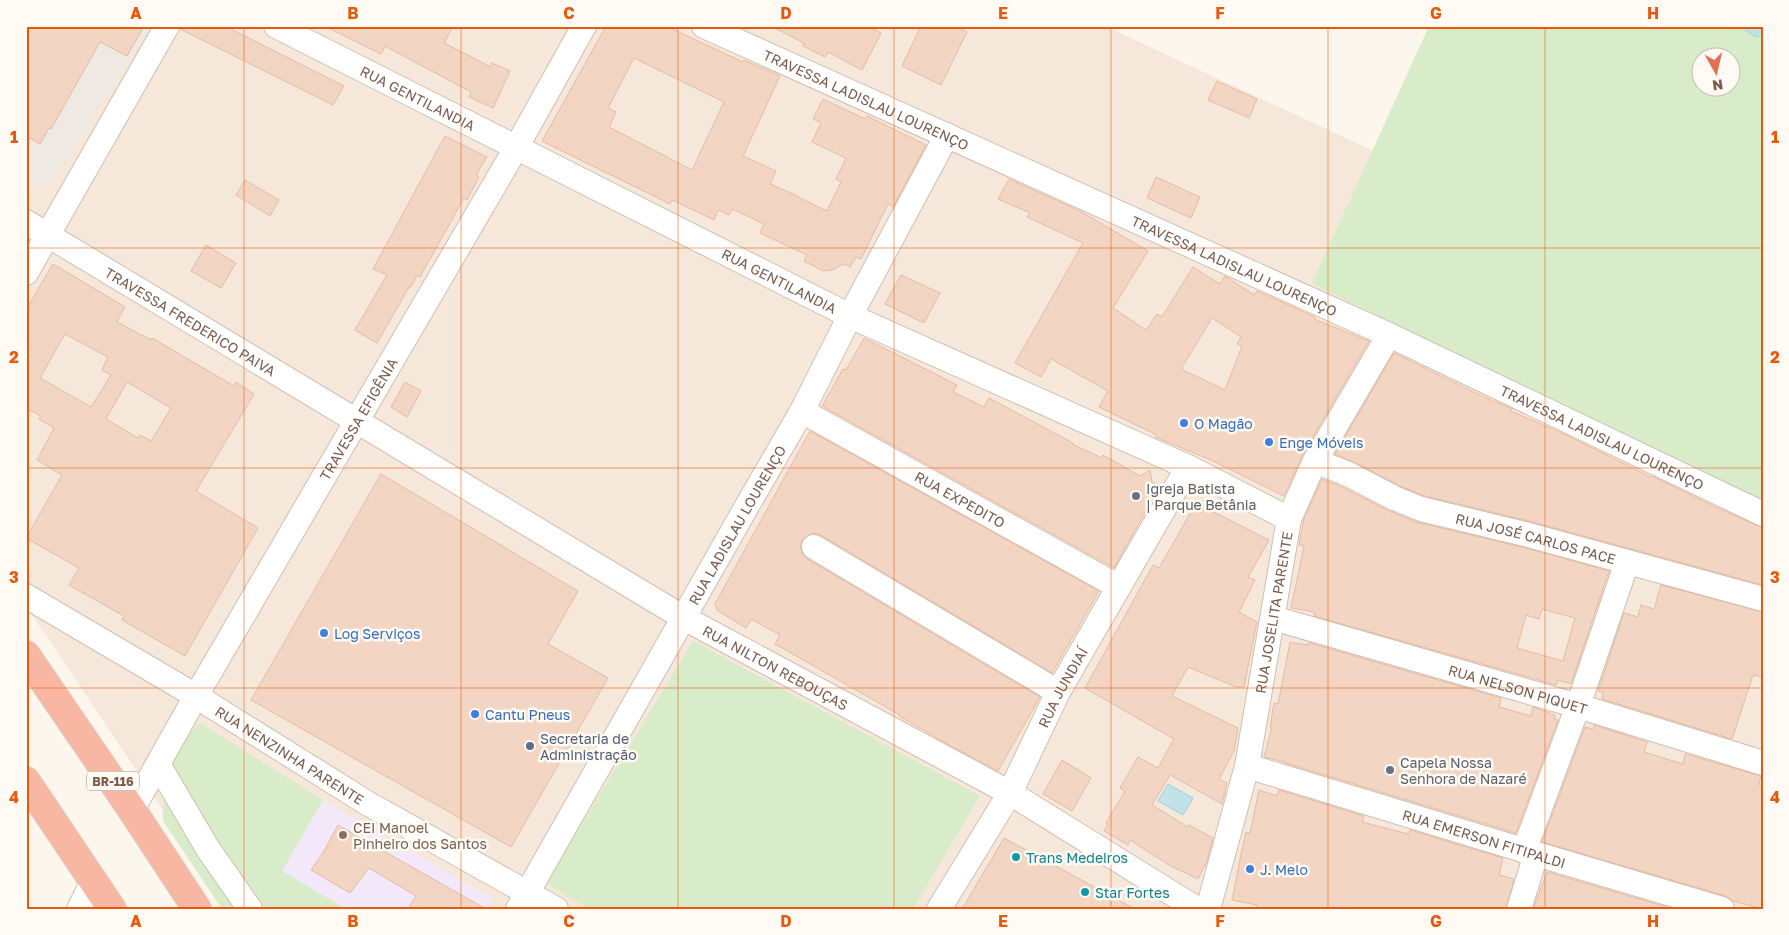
<svg xmlns="http://www.w3.org/2000/svg" width="1789" height="935" font-family="'Golos Text',sans-serif">
<rect width="100%" height="100%" fill="#fdf6ec"/>
<polygon fill="#f5e8da" points="26,26 1105,26 1763,332 1763,909 229,909 26,606"/>
<polygon fill="#efe9e4" points="26,26 150,26 49,185 39,180 26,200"/>
<polygon fill="#f3e8fa" points="323,800 493,899 487,909 346,909 281,871"/>
<g fill="#d8ecc9" fill-rule="evenodd">
<path d="M1429,26H1740L1754,36L1763,37V509L1312,283ZM1702,58H1732V88H1702Z"/>
<polygon points="693,641 980,796 913,909 589,909 546,883"/>
<polygon points="200,723 323,800 282,871 346,909 222,909 163,821 164,790 176,747"/>
</g>
<g fill="#bfe3e8" stroke="#a5d3da">
<polygon points="1740,26 1763,26 1763,37 1754,36"/>
<polygon points="1168,784 1193,798 1183,815 1158,801"/>
</g>
<g fill="#f3d5c3" stroke="#e6bba3" fill-rule="evenodd">
<polygon points="26,26 144,26 127,56 100,42 51,129 49,128 40,144 26,136"/>
<polygon points="181,26 225,26 344,86 333,105 180,29"/>
<polygon points="324,26 453,26 444,43 491,67 492,63 510,71 493,108 469,97 471,92 385,46 381,54"/>
<path d="M606,26H666L743,62L744,60L780,76L743,156L776,171L770,184L798,196V197L827,211L841,182L836,179L846,158L812,142L821,123L813,119L823,99L865,119L867,116L926,145L893,207L888,204L861,259L856,257L850,267L843,264L832,270L823,271L804,261L807,255L760,233L764,224L732,209L729,215L718,210L714,220L672,200L670,204L542,141ZM634,58L724,102L692,170L609,127L616,112L608,108Z"/>
<polygon points="771,26 867,26 881,33 862,70 828,52 825,57 803,46 804,43"/>
<polygon points="921,26 956,26 967,32 941,85 902,66"/>
<polygon points="1217,81 1257,99 1249,118 1208,100"/>
<polygon points="445,136 487,157 476,175 479,177 467,200 464,198 420,277 417,276 410,288 409,287 377,343 355,330 387,275 373,269"/>
<polygon points="1156,177 1200,197 1191,218 1147,198"/>
<path d="M1009,179L1080,211L1148,251L1113,308L1146,330L1157,314L1162,317L1193,267L1220,284L1225,276L1254,295L1257,291L1315,317L1314,319L1369,341L1303,454L1284,496L1211,460L1155,437L1157,435L1099,407L1108,391L1051,359L1041,377L1015,363L1083,243L1027,217L1030,213L998,199ZM1212,318L1241,337L1237,344L1242,346L1225,390L1181,369Z"/>
<polygon points="245,180 279,200 270,216 236,195"/>
<polygon points="206,245 236,263 221,288 191,271"/>
<path d="M53,264L125,307L117,322L151,340L152,338L234,386L236,382L254,394L196,491L258,528L185,656L122,620L124,616L69,585L79,568L26,538L62,475L37,460L54,428L39,419L41,416L26,408V310ZM65,334L108,357L102,370L111,375L91,407L40,378ZM127,382L171,408L151,441L140,435L138,438L106,419Z"/>
<polygon points="901,275 940,293 924,323 885,304"/>
<polygon points="864,338 957,385 953,392 984,407 989,398 1073,443 1072,444 1102,458 1103,455 1140,476 1150,470 1152,482 1160,485 1114,568 822,406 843,369 846,370"/>
<polygon points="1394,353 1484,397 1512,409 1511,411 1566,435 1651,477 1652,476 1713,506 1763,528 1763,585 1529,521 1425,496 1400,486 1354,462 1335,454"/>
<polygon points="405,382 421,391 407,417 391,407"/>
<polygon points="810,431 1099,591 1052,673 821,535 815,533 808,535 802,540 800,547 802,553 807,559 1040,697 998,771 951,746 899,716 900,715 775,644 780,635 751,619 746,628 717,610 715,604"/>
<polygon points="381,474 578,591 548,644 608,678 511,847 251,700"/>
<path d="M1322,479L1342,487L1389,511L1416,522L1522,547L1609,571L1571,684L1558,680L1556,685L1314,616L1315,612L1291,608L1304,546L1299,545L1304,519ZM1542,609L1575,618L1563,661L1517,648L1526,615L1539,619Z"/>
<polygon points="1196,503 1269,540 1248,577 1255,580 1239,612 1257,622 1244,687 1236,687 1188,667 1172,696 1238,728 1234,751 1219,779 1227,783 1222,804 1170,775 1152,805 1188,827 1189,825 1213,838 1207,861 1198,879 1169,865 1130,840 1128,845 1104,831 1108,824 1106,823 1125,791 1120,788 1138,757 1158,768 1174,739 1085,688 1153,565 1159,568"/>
<polygon points="1661,585 1763,612 1763,677 1753,675 1732,739 1602,699 1603,692 1598,691 1624,613 1638,617 1641,605 1654,609"/>
<polygon points="1290,642 1308,645 1309,643 1501,698 1499,707 1531,716 1533,707 1555,715 1554,719 1558,720 1516,833 1285,763 1285,762 1264,757 1272,727 1270,727 1274,703 1278,704"/>
<polygon points="1594,725 1647,742 1644,752 1683,764 1685,754 1761,776 1759,785 1763,786 1763,909 1733,901 1726,896 1542,842 1585,727 1593,729"/>
<polygon points="1062,760 1091,778 1072,811 1043,794"/>
<polygon points="1259,790 1277,796 1279,790 1364,816 1362,822 1408,834 1410,830 1503,858 1499,875 1514,879 1506,909 1256,909 1257,905 1232,900 1241,854 1246,832 1250,833"/>
<polygon points="338,825 486,909 408,909 416,896 369,868 350,893 311,870 324,851"/>
<polygon points="1004,838 1074,876 1135,909 962,909"/>
<polygon points="1547,872 1673,909 1533,909"/>
</g>
<g fill="none" stroke-linecap="round" stroke-linejoin="round">
<g stroke="#d1beb0" stroke-width="26">
<g id="street">
<path id="s1" d="M276,26L850,316L1188,467L1289,519"/>
<path id="s2" d="M704,26L1389,335L1763,514"/>
<path id="s3" d="M26,222L684,618L1010,793L1197,909"/>
<polyline points="26,273 167,26"/>
<path id="s4" d="M802,411L1119,587"/>
<path id="s5" d="M1315,461L1348,474L1394,498L1421,509L1525,534L1763,599"/>
<polyline points="814,547 1058,692"/>
<path id="s6" d="M26,596L196,696L367,803L556,909"/>
<path id="s7" d="M1273,618L1578,706L1763,763"/>
<polyline points="158,764 208,849 250,909"/>
<path id="s8" d="M1247,766L1536,854L1722,909"/>
<path id="s9" d="M132,810L196,696L516,148L584,26"/>
<polyline points="1524,851 1578,706 1627,562"/>
<polyline points="79,909 93,881"/>
<path id="s10" d="M518,909L747,506L802,411L850,316L947,135"/>
<path id="s11" d="M939,909L1010,793L1058,692L1188,467"/>
<path id="s12" d="M1208,909L1247,766L1289,519L1315,461L1389,335"/>
<polyline points="1519,909 1536,854"/>
</g>
</g>
<g stroke="#dad1cd" stroke-width="30">
<g id="highway">
<polyline points="26,655 132,810 197,909"/>
<polyline points="26,781 112,909"/>
</g>
</g>
<use href="#street" stroke="#fff" stroke-width="24"/>
<use href="#highway" stroke="#f7b7a3" stroke-width="28"/>
</g>
<path fill="none" stroke="#e8590c" stroke-width="1" stroke-opacity="0.55" d="M244,26V909M461,26V909M678,26V909M894,26V909M1111,26V909M1328,26V909M1545,26V909M26,248H1763M26,468H1763M26,688H1763"/>
<g fill="#3f7fe0" stroke="#fffaf3" stroke-width="2">
<circle cx="1184" cy="423" r="5"/>
<circle cx="1269" cy="442" r="5"/>
<circle cx="324" cy="633" r="5"/>
<circle cx="475" cy="714" r="5"/>
<circle cx="1250" cy="869" r="5"/>
</g>
<g fill="#6b7280" stroke="#fffaf3" stroke-width="2">
<circle cx="1136" cy="496" r="5"/>
<circle cx="1390" cy="770" r="5"/>
</g>
<circle fill="#5c6f8a" stroke="#fffaf3" stroke-width="2" cx="530" cy="746" r="5"/>
<circle fill="#8d6e63" stroke="#fffaf3" stroke-width="2" cx="343" cy="835" r="5"/>
<g fill="#0f9aa8" stroke="#fffaf3" stroke-width="2">
<circle cx="1016" cy="857" r="5"/>
<circle cx="1085" cy="892" r="5"/>
</g>
<g text-anchor="middle" dominant-baseline="central" stroke-width="5" stroke-linejoin="round" paint-order="stroke">
<rect fill="#fffaf3" stroke="#a28b7f" stroke-width="1" x="87" y="771.5" width="52" height="19" rx="4"/>
<g font-size="12" font-weight="bold" fill="#7a5c4d">
<text x="113" y="781">BR-116</text>
</g>
<g font-size="14" fill="#7a5c4d" stroke="#fffaf3">
<text stroke="none"><textPath href="#s1" startOffset="159">RUA GENTILANDIA</textPath></text>
<text stroke="none"><textPath href="#s2" startOffset="178">TRAVESSA LADISLAU LOURENÇO</textPath></text>
<text stroke="none"><textPath href="#s2" startOffset="582">TRAVESSA LADISLAU LOURENÇO</textPath></text>
<text stroke="none"><textPath href="#s1" startOffset="564">RUA GENTILANDIA</textPath></text>
<text stroke="none"><textPath href="#s3" startOffset="192">TRAVESSA FREDERICO PAIVA</textPath></text>
<text stroke="none"><textPath href="#s9" startOffset="452">TRAVESSA EFIGÊNIA</textPath></text>
<text stroke="none"><textPath href="#s2" startOffset="988">TRAVESSA LADISLAU LOURENÇO</textPath></text>
<text stroke="none"><textPath href="#s4" startOffset="181">RUA EXPEDITO</textPath></text>
<text stroke="none"><textPath href="#s10" startOffset="442">RUA LADISLAU LOURENÇO</textPath></text>
<text stroke="none"><textPath href="#s5" startOffset="235">RUA JOSÉ CARLOS PACE</textPath></text>
<text stroke="none"><textPath href="#s12" startOffset="304">RUA JOSELITA PARENTE</textPath></text>
<text stroke="none"><textPath href="#s3" startOffset="872">RUA NILTON REBOUÇAS</textPath></text>
<text stroke="none"><textPath href="#s11" startOffset="254">RUA JUNDIAÍ</textPath></text>
<text stroke="none"><textPath href="#s7" startOffset="255">RUA NELSON PIQUET</textPath></text>
<text stroke="none"><textPath href="#s6" startOffset="308">RUA NENZINHA PARENTE</textPath></text>
<text stroke="none"><textPath href="#s8" startOffset="248">RUA EMERSON FITIPALDI</textPath></text>
</g>
<g font-size="14" fill="#366cbe" stroke="#fffaf3" text-anchor="start">
<text x="1194" y="423">O Magão</text>
<text x="1279" y="442">Enge Móveis</text>
<text x="334" y="633">Log Serviços</text>
<text x="485" y="714">Cantu Pneus</text>
<text x="1260" y="869">J. Melo</text>
</g>
<g font-size="14" fill="#5b616d" stroke="#fffaf3" text-anchor="start">
<text x="1146" y="488">Igreja Batista<tspan x="1146" dy="16">| Parque Betânia</tspan></text>
<text x="1400" y="762">Capela Nossa<tspan x="1400" dy="16">Senhora de Nazaré</tspan></text>
</g>
<g font-size="14" fill="#4e5e75" stroke="#fffaf3" text-anchor="start">
<text x="540" y="738">Secretaria de<tspan x="540" dy="16">Administração</tspan></text>
</g>
<g font-size="14" fill="#785e54" stroke="#fffaf3" text-anchor="start">
<text x="353" y="827">CEI Manoel<tspan x="353" dy="16">Pinheiro dos Santos</tspan></text>
</g>
<g font-size="14" fill="#0d838f" stroke="#fffaf3" text-anchor="start">
<text x="1026" y="857">Trans Medeiros</text>
<text x="1095" y="892">Star Fortes</text>
</g>
</g>
<rect width="1789" height="935" fill="none" stroke="#fffaf3" stroke-width="55"/>
<g transform="translate(1716 72) rotate(172)"><circle r="24" fill="#fffaf3" stroke="#cabbb1"/>
<path d="M0-4L9 19L0 12L-9 19Z" fill="#e76f51"/>
<text y="-8" font-size="14" font-weight="bold" text-anchor="middle" fill="#7a5c4d">N</text>
</g>
<rect x="28" y="28" width="1734" height="880" fill="none" stroke="#e8590c" stroke-width="2"/>
<g font-size="16" text-anchor="middle" font-weight="bold" fill="#e8590c">
<text x="136" y="19">A</text>
<text x="353" y="19">B</text>
<text x="569" y="19">C</text>
<text x="786" y="19">D</text>
<text x="1003" y="19">E</text>
<text x="1220" y="19">F</text>
<text x="1436" y="19">G</text>
<text x="1653" y="19">H</text>
<text x="14" y="143">1</text>
<text x="1775" y="143">1</text>
<text x="14" y="363">2</text>
<text x="1775" y="363">2</text>
<text x="14" y="583">3</text>
<text x="1775" y="583">3</text>
<text x="14" y="803">4</text>
<text x="1775" y="803">4</text>
<text x="136" y="927">A</text>
<text x="353" y="927">B</text>
<text x="569" y="927">C</text>
<text x="786" y="927">D</text>
<text x="1003" y="927">E</text>
<text x="1220" y="927">F</text>
<text x="1436" y="927">G</text>
<text x="1653" y="927">H</text>
</g>
</svg>
